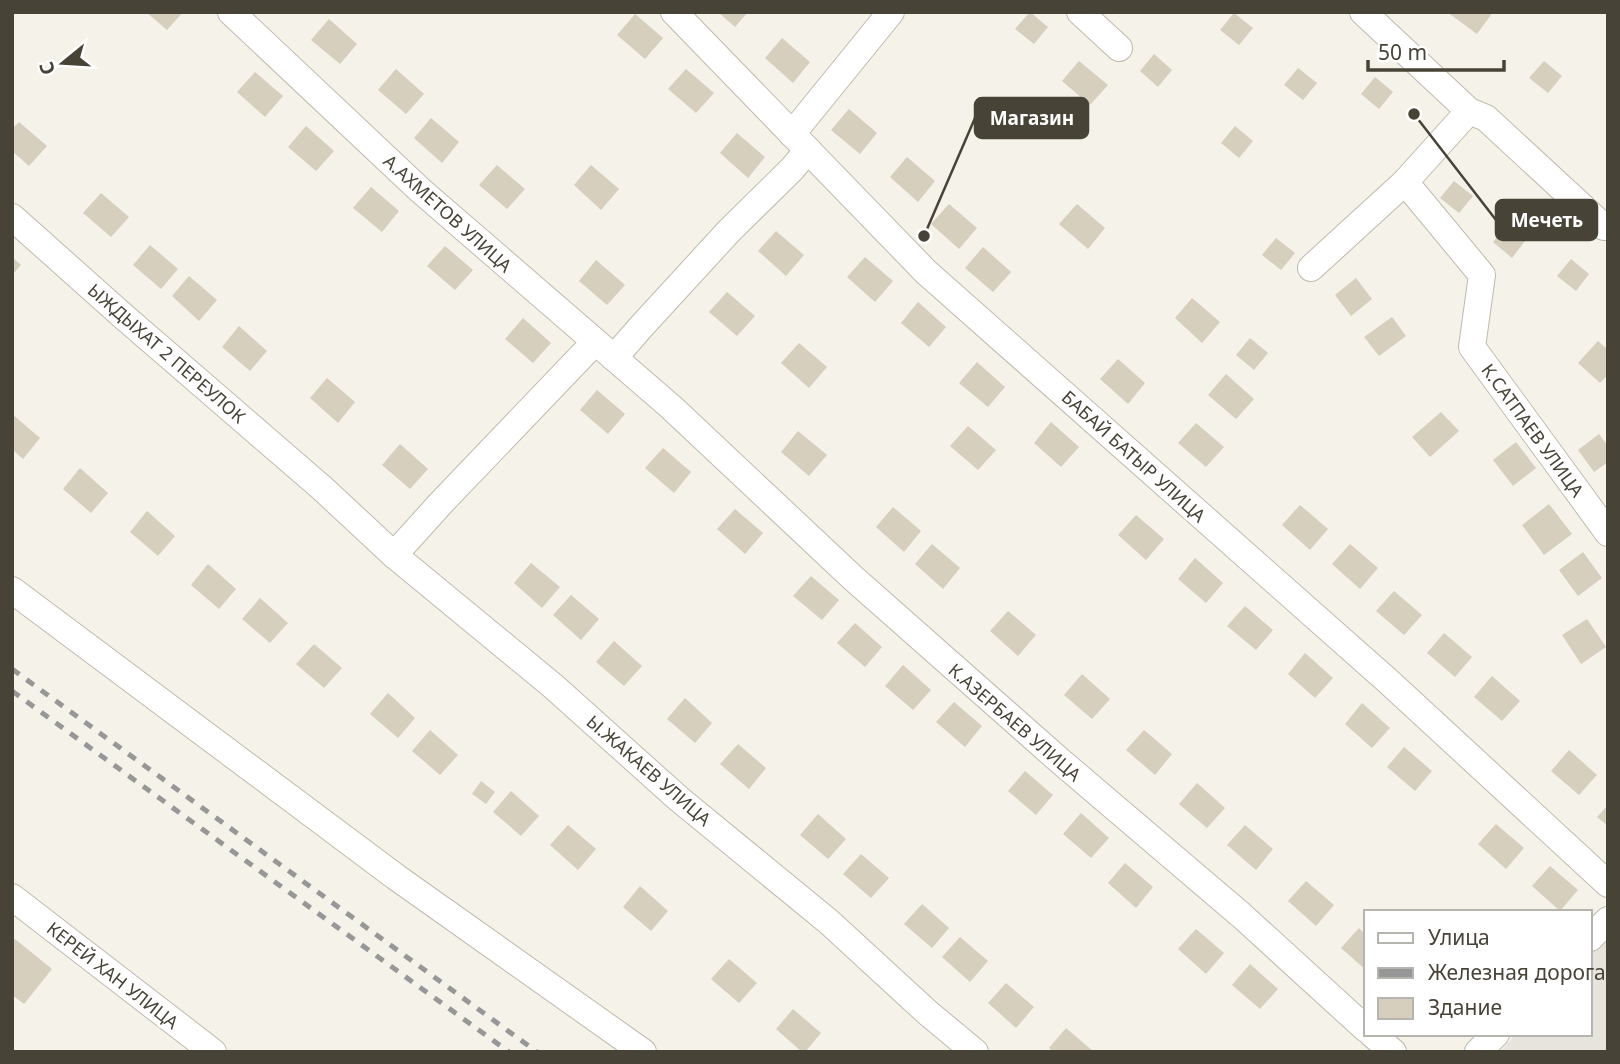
<svg xmlns="http://www.w3.org/2000/svg" width="1620" height="1064" font-family="'Noto Sans',sans-serif">
<rect width="100%" height="100%" fill="#f4f2e9"/>
<polygon fill="#e7e3dd" points="1608,936 1608,1052 1500,1052 1516,1034 1590,1034 1590,953"/>
<g fill="#d6cfbe">
<polygon points="146,12 183,12 167,30"/>
<polygon points="718,12 748,12 735,27"/>
<polygon points="1030,12 1048,27 1034,44 1015,29"/>
<polygon points="1447,12 1493,12 1477,34"/>
<polygon points="1234,13 1253,28 1239,45 1220,30"/>
<polygon points="635,14 663,38 645,59 617,35"/>
<polygon points="329,19 357,44 340,64 311,40"/>
<polygon points="782,38 810,62 793,83 765,58"/>
<polygon points="1154,54 1172,70 1158,87 1140,71"/>
<polygon points="1079,61 1108,85 1090,105 1062,81"/>
<polygon points="1544,61 1562,76 1548,93 1529,78"/>
<polygon points="1298,68 1317,83 1303,100 1284,85"/>
<polygon points="396,69 424,94 406,114 378,90"/>
<polygon points="686,69 714,93 696,113 668,89"/>
<polygon points="255,72 283,96 265,117 237,92"/>
<polygon points="1375,77 1393,92 1379,109 1361,94"/>
<polygon points="849,109 877,133 860,154 831,130"/>
<polygon points="431,118 459,142 442,163 414,138"/>
<polygon points="19,122 47,146 29,166 12,151 12,129"/>
<polygon points="306,126 334,151 316,171 288,147"/>
<polygon points="1235,126 1253,141 1239,158 1221,143"/>
<polygon points="737,133 765,157 748,178 720,153"/>
<polygon points="907,157 935,181 918,202 890,177"/>
<polygon points="497,165 525,189 507,209 479,185"/>
<polygon points="591,165 619,189 601,210 574,185"/>
<polygon points="1454,181 1473,196 1459,213 1440,198"/>
<polygon points="371,187 399,211 382,232 353,208"/>
<polygon points="101,193 129,217 111,237 83,213"/>
<polygon points="949,204 977,228 959,249 931,224"/>
<polygon points="1077,204 1105,228 1088,249 1059,224"/>
<polygon points="1507,225 1525,241 1512,258 1493,242"/>
<polygon points="776,231 804,255 786,276 758,251"/>
<polygon points="1276,238 1295,253 1281,270 1262,255"/>
<polygon points="150,245 178,269 161,289 133,265"/>
<polygon points="445,246 473,270 455,290 427,266"/>
<polygon points="983,247 1011,272 993,292 965,268"/>
<polygon points="12,257 21,265 12,275"/>
<polygon points="865,257 893,281 875,302 847,277"/>
<polygon points="1571,259 1589,274 1576,291 1557,276"/>
<polygon points="596,260 625,285 607,305 579,281"/>
<polygon points="189,276 217,300 199,321 172,296"/>
<polygon points="1356,278 1372,299 1351,316 1335,295"/>
<polygon points="727,292 755,316 737,336 709,312"/>
<polygon points="1192,298 1220,322 1202,343 1175,318"/>
<polygon points="918,302 946,327 929,347 901,323"/>
<polygon points="1392,317 1406,336 1379,356 1364,337"/>
<polygon points="523,318 551,343 533,363 505,339"/>
<polygon points="239,326 267,351 250,371 222,347"/>
<polygon points="1250,338 1268,353 1254,370 1236,355"/>
<polygon points="1598,341 1608,350 1608,375 1600,383 1578,363"/>
<polygon points="799,343 827,367 809,388 781,363"/>
<polygon points="1118,359 1145,383 1128,404 1100,379"/>
<polygon points="977,362 1005,387 988,407 959,383"/>
<polygon points="1226,374 1254,399 1236,419 1208,395"/>
<polygon points="327,378 355,402 338,423 310,398"/>
<polygon points="597,390 625,414 608,434 580,410"/>
<polygon points="1441,412 1459,431 1430,457 1412,437"/>
<polygon points="12,414 40,438 23,459 12,449"/>
<polygon points="1051,422 1079,447 1061,467 1034,443"/>
<polygon points="1196,423 1224,447 1206,467 1178,443"/>
<polygon points="968,426 996,450 978,470 950,446"/>
<polygon points="798,431 827,455 809,476 781,452"/>
<polygon points="1599,434 1608,446 1608,462 1594,472 1578,450"/>
<polygon points="1516,442 1536,468 1513,486 1493,460"/>
<polygon points="400,444 428,469 410,489 382,465"/>
<polygon points="663,448 691,472 674,493 645,468"/>
<polygon points="80,468 108,493 91,513 63,489"/>
<polygon points="1549,504 1572,534 1544,555 1522,525"/>
<polygon points="1300,505 1328,529 1310,550 1282,525"/>
<polygon points="893,507 921,531 904,552 876,527"/>
<polygon points="735,509 763,533 745,554 717,529"/>
<polygon points="147,511 175,536 158,556 130,532"/>
<polygon points="1136,515 1164,539 1146,560 1118,535"/>
<polygon points="932,544 960,568 943,589 915,564"/>
<polygon points="1350,544 1378,568 1360,589 1332,564"/>
<polygon points="1583,552 1602,578 1578,596 1559,570"/>
<polygon points="1195,558 1223,583 1206,603 1178,579"/>
<polygon points="531,563 560,587 542,608 514,583"/>
<polygon points="208,564 236,589 219,609 191,585"/>
<polygon points="811,576 839,600 822,620 793,596"/>
<polygon points="1394,591 1422,615 1404,635 1376,611"/>
<polygon points="571,595 599,619 581,640 553,615"/>
<polygon points="260,598 288,623 270,643 242,619"/>
<polygon points="1245,606 1273,630 1256,650 1227,626"/>
<polygon points="1008,611 1036,635 1018,656 990,631"/>
<polygon points="1587,619 1606,647 1581,664 1562,635"/>
<polygon points="855,623 882,647 865,667 837,643"/>
<polygon points="1444,633 1472,657 1455,677 1427,653"/>
<polygon points="614,641 642,666 624,686 596,662"/>
<polygon points="314,644 342,668 324,688 296,664"/>
<polygon points="1305,653 1333,678 1315,698 1288,674"/>
<polygon points="903,665 931,690 913,710 885,686"/>
<polygon points="1082,674 1110,699 1092,719 1064,695"/>
<polygon points="1492,676 1520,701 1502,721 1474,697"/>
<polygon points="388,693 415,718 398,738 370,714"/>
<polygon points="685,698 712,723 695,743 667,719"/>
<polygon points="954,702 982,726 965,747 936,722"/>
<polygon points="1362,703 1390,728 1372,748 1345,724"/>
<polygon points="430,730 458,755 440,775 412,751"/>
<polygon points="1144,730 1172,754 1155,775 1126,750"/>
<polygon points="738,744 766,768 749,789 720,764"/>
<polygon points="1404,747 1432,771 1415,791 1387,767"/>
<polygon points="1569,750 1597,775 1579,795 1551,771"/>
<polygon points="1025,771 1053,795 1036,815 1008,791"/>
<polygon points="481,781 495,792 486,804 472,794"/>
<polygon points="1197,783 1225,808 1207,828 1179,804"/>
<polygon points="511,791 539,816 521,836 493,812"/>
<polygon points="1608,805 1608,826 1597,817"/>
<polygon points="1081,813 1109,838 1091,858 1063,834"/>
<polygon points="818,814 846,839 828,859 800,835"/>
<polygon points="1496,824 1524,848 1506,869 1478,844"/>
<polygon points="568,825 596,849 578,870 550,845"/>
<polygon points="1245,825 1273,849 1256,870 1227,845"/>
<polygon points="861,854 889,878 871,898 843,874"/>
<polygon points="1125,863 1153,887 1136,908 1108,883"/>
<polygon points="1550,866 1578,890 1560,911 1532,886"/>
<polygon points="1306,881 1334,905 1316,926 1288,901"/>
<polygon points="640,886 668,911 651,931 623,907"/>
<polygon points="922,904 949,928 932,948 904,924"/>
<polygon points="1359,928 1366,935 1366,970 1341,948"/>
<polygon points="1196,929 1224,953 1206,974 1178,949"/>
<polygon points="960,937 988,961 970,982 942,957"/>
<polygon points="15,939 52,969 24,1004 12,995 12,942"/>
<polygon points="729,959 757,983 739,1003 711,979"/>
<polygon points="1250,964 1278,989 1260,1009 1232,985"/>
<polygon points="1006,983 1034,1007 1016,1028 988,1003"/>
<polygon points="793,1009 821,1033 805,1052 802,1052 776,1029"/>
<polygon points="1066,1028 1094,1052 1053,1052 1049,1048"/>
</g>
<g fill="none" stroke-linecap="round" stroke-linejoin="round">
<g stroke="#bfbbab" stroke-width="28">
<g id="minor">
<polyline points="231,12 420,190 671,407 853,578 1059,760 1241,915 1366,1029"/>
<polyline points="674,12 926,272 1389,682 1608,884"/>
<polyline points="1080,12 1119,48"/>
<polyline points="1363,12 1469,111 1405,182 1482,275 1472,347 1608,533"/>
<polyline points="1469,111 1486,118 1604,227 1608,227"/>
<polyline points="792,134 891,12"/>
<polyline points="12,217 123,316 322,488 394,555 553,686 679,799 829,922 928,1013 975,1052"/>
<polyline points="1311,268 1405,182"/>
<polyline points="614,358 640,328 729,231 792,169 808,150"/>
<polyline points="394,555 440,504 595,342"/>
<polyline points="12,590 396,877 643,1052"/>
<polyline points="12,897 213,1052"/>
<polyline points="1590,938 1608,920"/>
<polyline points="1372,1034 1393,1052"/>
<polyline points="1478,1052 1496,1034"/>
</g>
</g>
<use href="#minor" stroke="#fff" stroke-width="26"/>
<g stroke="#979797" stroke-width="5" stroke-dasharray="9 9" stroke-linecap="butt">
<polyline points="12,669 537,1052"/>
<polyline points="12,691 509,1052"/>
</g>
</g>
<g text-anchor="middle" dominant-baseline="central" stroke-width="6" stroke-linejoin="round" paint-order="stroke">
<g font-size="18" fill="#484337" stroke="#fff">
<text transform="translate(448 213) rotate(42)">А.АХМЕТОВ УЛИЦА</text>
<text transform="translate(167 353) rotate(41)">ЫЖДЫХАТ 2 ПЕРЕУЛОК</text>
<text transform="translate(1533 430) rotate(54)">К.САТПАЕВ УЛИЦА</text>
<text transform="translate(1134 456) rotate(42)">БАБАЙ БАТЫР УЛИЦА</text>
<text transform="translate(1015 722) rotate(41)">К.АЗЕРБАЕВ УЛИЦА</text>
<text transform="translate(649 770) rotate(41)">Ы.ЖАКАЕВ УЛИЦА</text>
<text transform="translate(113 975) rotate(38)">КЕРЕЙ ХАН УЛИЦА</text>
</g>
</g>
<path fill="none" stroke="#484337" stroke-width="2.5" d="M924 236L975 118M1414 114L1496 220"/>
<g fill="#484337" stroke="#fff" stroke-width="2.5">
<circle cx="924" cy="236" r="7"/>
<circle cx="1414" cy="114" r="7"/>
</g>
<g fill="#484337" stroke="#484337" stroke-width="2.5">
<rect x="975" y="98" width="113" height="40" rx="7"/>
<rect x="1496" y="200" width="101" height="40" rx="7"/>
</g>
<g font-size="19" text-anchor="middle" font-weight="bold" fill="#fff">
<text x="1032" y="125">Магазин</text>
<text x="1547" y="227">Мечеть</text>
</g>
<rect width="1620" height="1064" fill="none" stroke="#484337" stroke-width="28"/>
<rect x="1364" y="910" width="228" height="126" fill="#ffffff" stroke="#b6b4af" stroke-width="2"/>
<rect x="1378" y="933" width="35" height="10" fill="#ffffff" stroke="#b6b4af" stroke-width="2"/>
<text x="1428" y="945" font-size="21" fill="#484337">Улица</text>
<rect x="1378" y="968" width="35" height="10" fill="#979797" stroke="#b6b4af" stroke-width="2"/>
<text x="1428" y="980" font-size="21" fill="#484337">Железная дорога</text>
<rect x="1378" y="998" width="35" height="21" fill="#d6cfbe" stroke="#b6b4af" stroke-width="2"/>
<text x="1428" y="1015" font-size="21" fill="#484337">Здание</text>
<g transform="translate(63 63) rotate(252)" stroke="#ffffff" stroke-width="5" paint-order="stroke">
<path d="M0-5L12 26L0 18L-12 26Z" fill="#484337"/>
<text y="-10" font-size="19" font-weight="bold" text-anchor="middle" fill="#484337">С</text>
</g>
<path d="M1368 60v10h136v-10" fill="none" stroke="#484337" stroke-width="3.5"/>
<text x="1378" y="60" font-size="21" fill="#484337" stroke="#ffffff" stroke-width="5" paint-order="stroke">50 m</text>
</svg>
